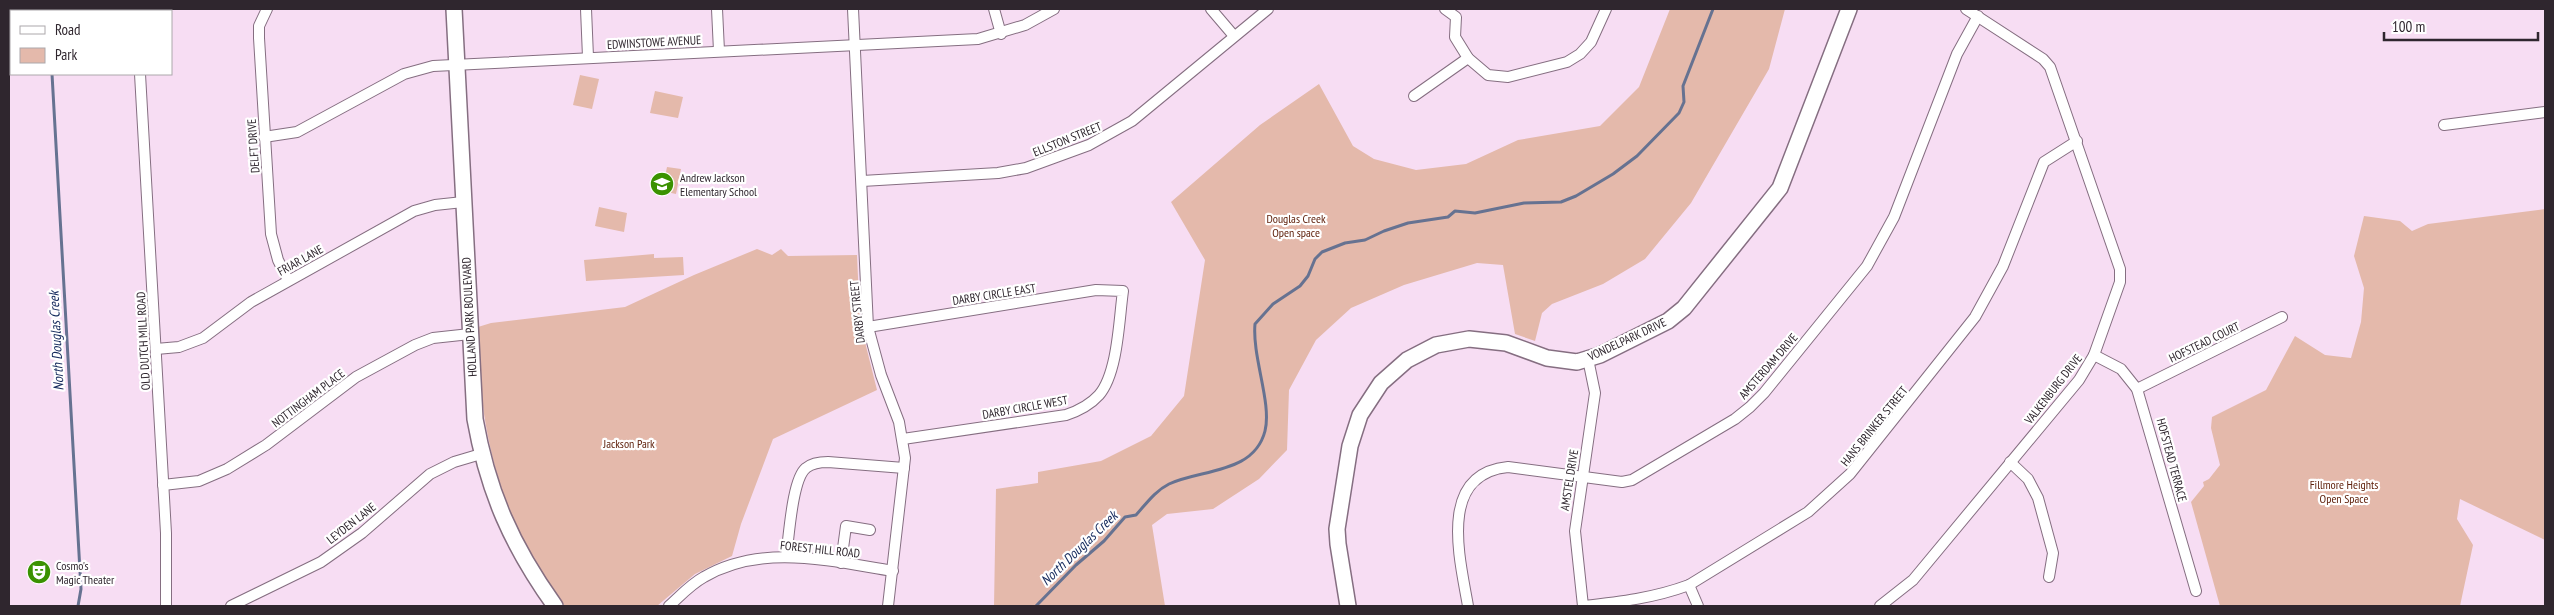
<svg xmlns="http://www.w3.org/2000/svg" width="2554" height="615" font-family="'PT Sans Narrow',sans-serif">
<rect width="100%" height="100%" fill="#f7ddf3"/>
<g fill="#e4b9ab">
<polygon points="1670,9 1785,9 1769,69 1691,203 1645,259 1603,284 1552,304 1542,313 1535,341 1515,334 1503,265 1477,263 1404,285 1351,308 1316,340 1289,390 1287,450 1259,479 1213,509 1167,514 1152,525 1165,606 994,606 996,489 1038,483 1038,472 1101,461 1151,436 1184,396 1205,260 1171,202 1260,125 1319,84 1353,146 1374,159 1416,170 1466,164 1518,140 1600,126 1639,87"/>
<polygon points="580,75 599,79 592,109 573,105"/>
<polygon points="655,91 683,97 678,118 650,113"/>
<polygon points="667,167 681,169 676,194 662,191"/>
<polygon points="599,207 627,213 624,232 595,226"/>
<polygon points="2545,209 2545,540 2460,499 2457,519 2473,545 2460,606 2220,606 2191,502 2204,486 2203,482 2209,479 2220,465 2211,428 2212,417 2266,390 2295,336 2325,355 2351,358 2361,322 2364,288 2354,256 2364,216 2400,221 2412,231 2428,224"/>
<path d="M757,249L772,255L781,249L788,256L857,255L860,322L877,390L773,439L741,524L732,556L695,574L657,606H565C523,557 497,489 486,426C480,394 480,360 478,327L491,323L625,307L694,275Z"/>
<polygon points="654,254 654,258 683,257 684,275 586,281 584,260"/>
</g>
<g fill="none" stroke-linecap="round" stroke-linejoin="round">
<g stroke="#667291" stroke-width="3">
<polyline points="48,9 48,11"/>
<polyline points="52,74 81,589 78,606"/>
<path d="M1036,606L1076,565L1104,541L1125,517L1136,515C1146,504 1155,491 1169,484C1201,469 1254,474 1265,431C1272,403 1252,357 1255,324L1273,304L1300,286L1308,276L1315,259L1322,252L1345,243L1365,240L1384,231L1408,223L1448,217L1455,211L1475,213L1524,203L1561,202L1576,196L1613,174L1637,156L1679,113L1684,102L1683,86L1713,9"/>
</g>
<g stroke="#856e81" stroke-width="12">
<g id="street">
<polyline points="267,9 259,26 259,38 271,234 278,260 288,280"/>
<polyline points="586,9 588,57"/>
<polyline points="717,9 719,51"/>
<polyline points="853,9 868,327 881,375 899,422 905,458 888,606"/>
<polyline points="994,9 1001,34"/>
<polyline points="1211,9 1234,36"/>
<polyline points="1445,9 1456,17 1455,37 1468,58 1488,75 1508,77 1567,62 1580,54 1591,42 1606,9"/>
<polyline points="140,11 140,9"/>
<polyline points="140,74 166,533 166,606"/>
<polyline points="1414,96 1468,58"/>
<polyline points="2444,125 2545,112"/>
<polyline points="264,137 297,132 404,74 433,66 978,39 1025,25 1054,9"/>
<polyline points="862,181 998,173 1026,168 1089,145 1132,121 1268,9"/>
<path d="M868,327L1096,290L1123,291C1119,319 1118,373 1099,395C1090,405 1078,411 1066,415L903,439"/>
<polyline points="156,349 179,347 203,338 251,302 414,211 435,205 463,202"/>
<polyline points="2094,355 2121,369 2137,389 2196,591"/>
<polyline points="2137,389 2282,317"/>
<polyline points="2010,462 2028,479 2038,498 2053,553 2049,577"/>
<polyline points="163,485 199,481 227,469 266,445 356,377 415,345 433,338 470,334"/>
<path d="M786,557C789,538 792,479 806,468C812,463 821,462 828,462L904,468"/>
<polyline points="841,563 846,526 870,530"/>
<polyline points="1689,585 1698,606"/>
<polyline points="231,606 321,562 362,533 430,474 454,462 481,454"/>
<path d="M669,606C680,596 691,584 704,577C762,543 830,561 893,571"/>
<path d="M1468,606C1460,559 1437,474 1508,467L1622,482L1632,480L1735,419L1750,407L1764,393L1867,266L1894,217L1957,54L1978,16"/>
<path d="M1583,606C1620,602 1654,598 1689,585L1808,512L1850,474L1975,317L2003,266L2044,162L2077,141"/>
<polyline points="1583,606 1575,531 1595,393 1588,359"/>
<polyline points="1880,606 1913,580 2079,380 2094,355 2120,282 2120,269 2050,67 2043,59 1966,9"/>
</g>
</g>
<g stroke="#856e81" stroke-width="18">
<g id="secondary">
<path d="M454,9L475,419C488,492 512,546 555,606"/>
<polyline points="1348,606 1338,544 1337,529 1350,446 1360,415 1381,383 1407,360 1436,345 1469,339 1506,343 1547,358 1577,362 1600,355 1668,321 1684,308 1780,188 1849,9"/>
</g>
</g>
<use href="#street" stroke="#fff" stroke-width="10"/>
<use href="#secondary" stroke="#fff" stroke-width="15"/>
</g>
<defs>
<g id="school-disc" transform="scale(1.25)"><circle r="9.5" fill="#3a9200" stroke="#fff"/><path d="M0-5L7-2L0 1L-7-2ZM-4 1L0 2.5L4 1V4Q0 6-4 4Z" fill="#fff"/></g>
<g id="theatre-disc" transform="scale(1.25)"><circle r="9.5" fill="#3a9200" stroke="#fff"/><path d="M-5-5.5Q0-4 5-5.5V0Q5 5 0 6Q-5 5-5 0ZM-3.3-2.5H-1v1.5H-3.3ZM1-2.5H3.3v1.5H1ZM-2.8 1Q0 5.5 2.8 1Z" fill="#fff"/></g>
</defs>
<g fill-rule="evenodd">
<use href="#school-disc" x="662" y="184"/>
<use href="#theatre-disc" x="39" y="572"/>
</g>
<g text-anchor="middle" dominant-baseline="central" stroke-width="4.5" stroke-linejoin="round" paint-order="stroke">
<g font-size="12" fill="#2f262e" stroke="#fff">
<text transform="translate(654 42) rotate(-3)">EDWINSTOWE AVENUE</text>
<text transform="translate(1067 139) rotate(-22)">ELLSTON STREET</text>
<text transform="translate(253 146) rotate(-94)">DELFT DRIVE</text>
<text transform="translate(300 260) rotate(-29)">FRIAR LANE</text>
<text transform="translate(994 294) rotate(-9)">DARBY CIRCLE EAST</text>
<text transform="translate(857 312) rotate(-96)">DARBY STREET</text>
<text transform="translate(469 317) rotate(-93)">HOLLAND PARK BOULEVARD</text>
<text transform="translate(1627 339) rotate(-25)">VONDELPARK DRIVE</text>
<text transform="translate(143 341) rotate(-93)">OLD DUTCH MILL ROAD</text>
<text transform="translate(2204 342) rotate(-26)">HOFSTEAD COURT</text>
<text transform="translate(1768 366) rotate(-49)">AMSTERDAM DRIVE</text>
<text transform="translate(2053 389) rotate(-52)">VALKENBURG DRIVE</text>
<text transform="translate(308 398) rotate(-37)">NOTTINGHAM PLACE</text>
<text transform="translate(1025 407) rotate(-10)">DARBY CIRCLE WEST</text>
<text transform="translate(1874 426) rotate(-51)">HANS BRINKER STREET</text>
<text transform="translate(2172 460) rotate(75)">HOFSTEAD TERRACE</text>
<text transform="translate(1569 480) rotate(-81)">AMSTEL DRIVE</text>
<text transform="translate(351 523) rotate(-38)">LEYDEN LANE</text>
<text transform="translate(820 549) rotate(6)">FOREST HILL ROAD</text>
</g>
<g font-size="12" fill="#2f262e" stroke="#fff" text-anchor="start">
<text x="680" y="177">Andrew Jackson<tspan x="680" dy="14">Elementary School</tspan></text>
<text x="56" y="565">Cosmo's<tspan x="56" dy="14">Magic Theater</tspan></text>
</g>
<g font-size="12" fill="#61230e" stroke="#fff">
<text x="1296" y="218">Douglas Creek<tspan x="1296" dy="14">Open space</tspan></text>
<text x="629" y="443">Jackson Park</text>
<text x="2344" y="484">Fillmore Heights<tspan x="2344" dy="14">Open Space</tspan></text>
</g>
<g font-size="14" font-style="italic" fill="#14295c" stroke="#fff">
<text transform="translate(56 341) rotate(-93)">North Douglas Creek</text>
<text transform="translate(1079 548) rotate(-44)">North Douglas Creek</text>
</g>
</g>
<rect width="2554" height="615" fill="none" stroke="#2f262e" stroke-width="20"/>
<rect x="10" y="10" width="162" height="65" fill="#ffffff" stroke="#aca8ab"/>
<rect x="20" y="26" width="25" height="8" fill="#ffffff" stroke="#aca8ab"/>
<text x="55" y="35" font-size="15" fill="#2f262e">Road</text>
<rect x="20" y="48" width="25" height="15" fill="#e4b9ab" stroke="#aca8ab"/>
<text x="55" y="60" font-size="15" fill="#2f262e">Park</text>
<path d="M2384 32v8h154v-8" fill="none" stroke="#2f262e" stroke-width="2.5"/>
<text x="2392" y="32" font-size="15" fill="#2f262e" stroke="#ffffff" stroke-width="4" paint-order="stroke">100 m</text>
</svg>
